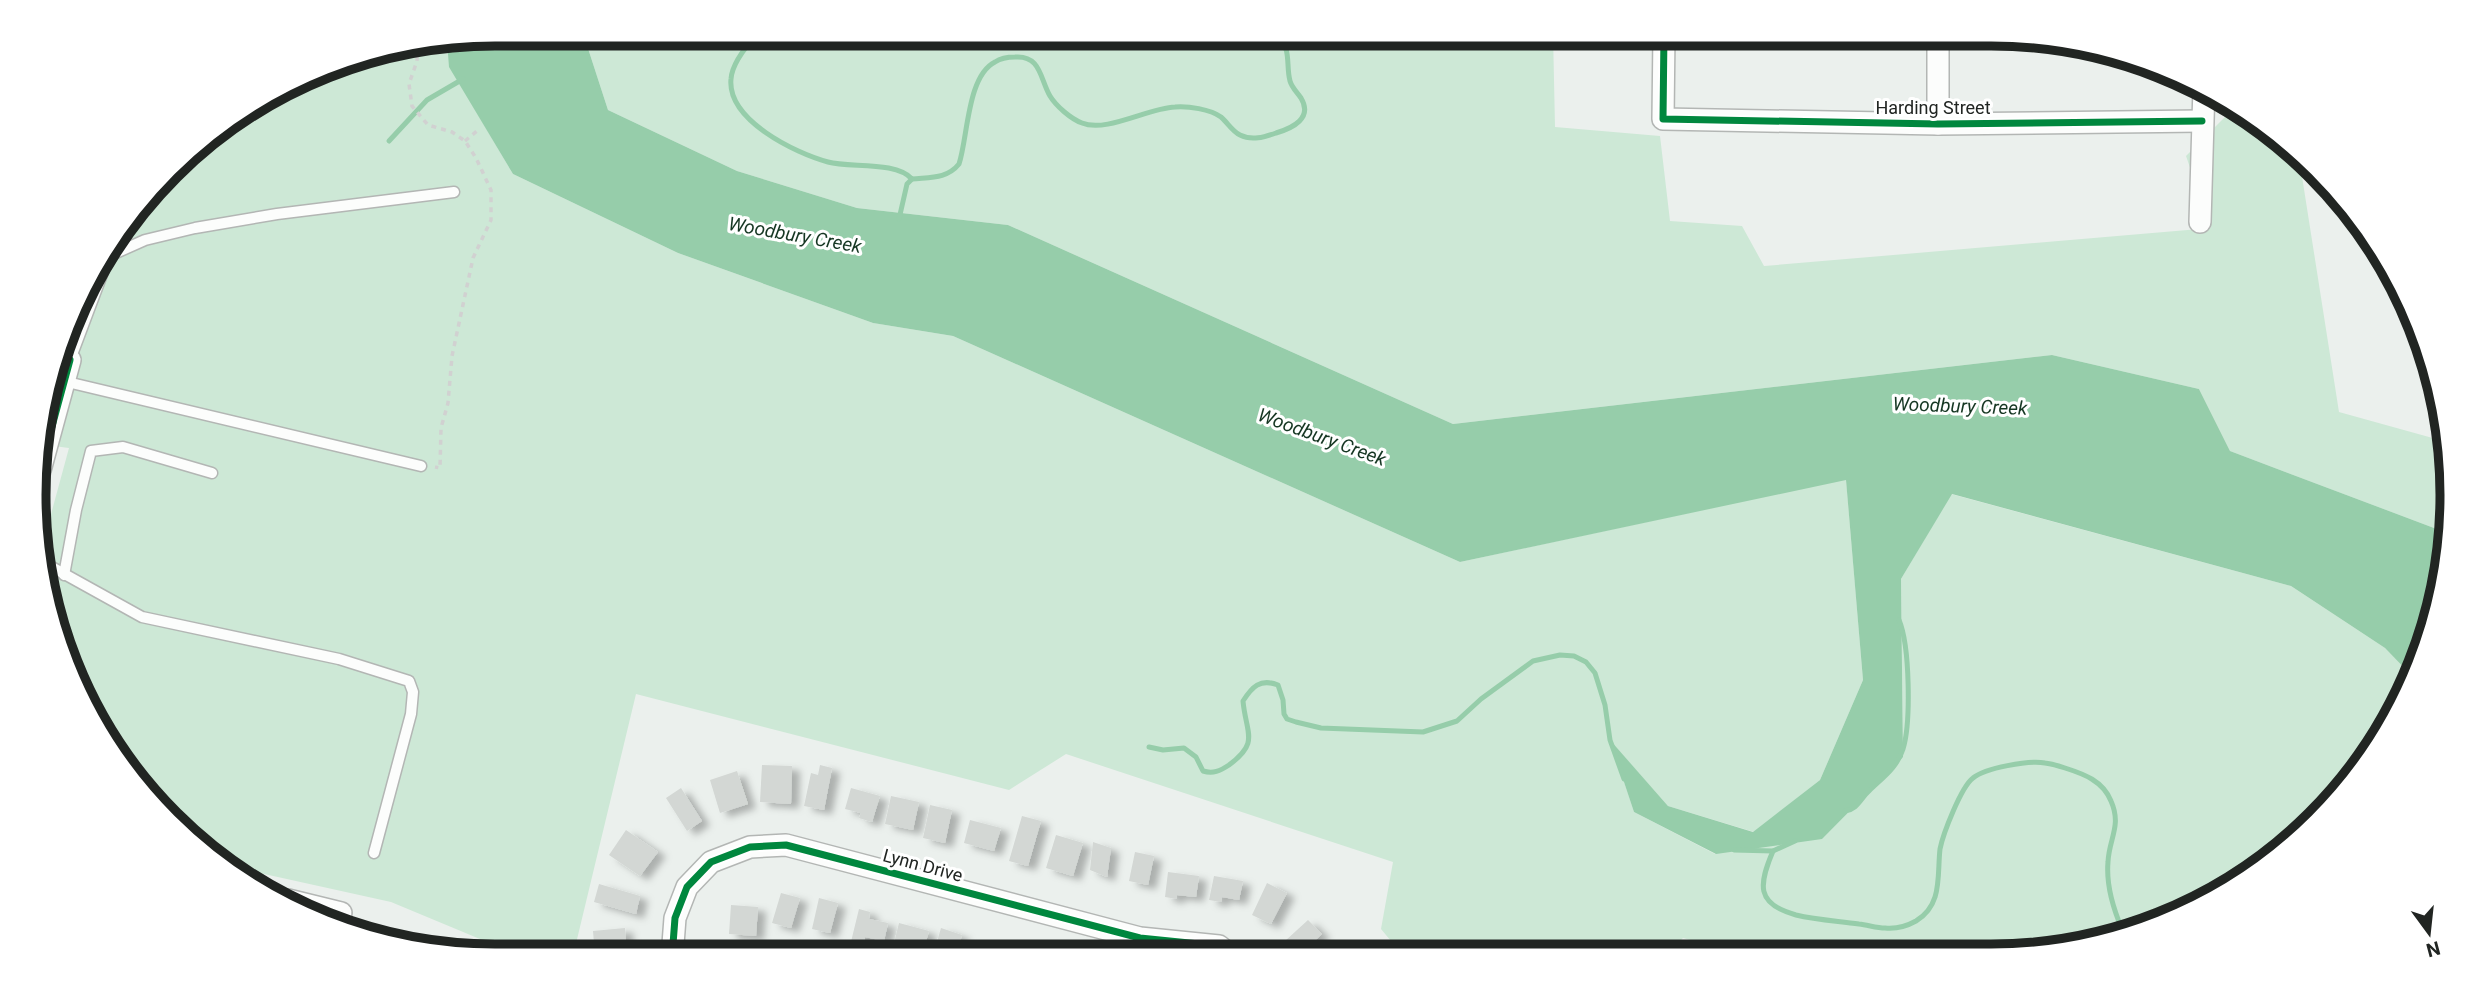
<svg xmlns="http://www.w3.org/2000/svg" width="2485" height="989" font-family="Roboto,sans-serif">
<defs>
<filter id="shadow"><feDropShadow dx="8" dy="4.5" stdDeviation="3.5" flood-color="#0004"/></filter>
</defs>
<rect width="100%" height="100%" fill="#ebf0ed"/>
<g fill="#cde8d6">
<polygon points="583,33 1553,33 1555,127 1660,136 1670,221 1742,226 1764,266 2211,228 2186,156 2236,106 2298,151 2339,412 2447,442 2451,464 2448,546 2434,528 2230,451 2199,389 2052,355 1453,424 1008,225 857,208 737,171 608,110"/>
<polygon points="447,41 450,67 513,174 678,253 873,323 953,336 1460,562 1846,479 1863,680 1820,780 1754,832 1668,806 1611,742 1634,812 1715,854 1903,757 1901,579 1951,494 2291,586 2385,648 2411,675 2374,750 2294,842 2194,908 2051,952 1739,953 1683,938 1668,953 1401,953 1381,929 1393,862 1066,754 1009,790 636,694 573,956 521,956 391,902 223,865 214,861 111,750 68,671 42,585 41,551 69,448 38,444 37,434 58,347 95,264 191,147 264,95 346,58"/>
</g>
<polygon fill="#96cdaa" points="495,33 583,33 608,110 737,171 857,208 1008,225 1453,424 2052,355 2199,389 2230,451 2434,528 2448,546 2448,554 2427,642 2411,675 2385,648 2291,586 1952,494 1901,579 1903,757 1822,839 1716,854 1634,812 1610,740 1668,806 1753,832 1820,780 1863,680 1846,480 1460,562 953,336 873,323 678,253 513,174 449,67 447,41"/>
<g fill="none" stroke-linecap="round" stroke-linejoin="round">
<g stroke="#96cdaa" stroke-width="5">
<path d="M758,33C747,45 732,63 731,79C727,120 795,153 828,162C850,168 896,161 912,179C930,177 947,179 959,164C968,137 967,76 995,62C1001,58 1009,57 1015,57C1041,55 1040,79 1050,96C1056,106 1071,119 1082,123C1106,133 1148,108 1175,107C1188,106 1210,109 1221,117C1228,123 1232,131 1240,135C1252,141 1264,137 1276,133C1293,128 1313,118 1301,98C1297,92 1292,88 1290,81C1287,70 1289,59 1286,49L1270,39L1245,33"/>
<polyline points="389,141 427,100 463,79"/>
<polyline points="899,219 907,184 912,179"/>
<path d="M1149,747L1163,750L1184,748L1196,757L1203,771C1213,774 1220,771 1229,765C1260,742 1246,734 1243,701C1252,687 1260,678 1278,685L1283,700L1284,714L1287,719L1296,722L1321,728L1423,732L1457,721L1481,699L1533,661L1560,655L1574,656L1586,662L1595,673L1605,705L1610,740L1624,779"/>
<path d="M1845,811C1858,809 1860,799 1869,791C1882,778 1897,768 1903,749C1911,723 1910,646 1899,620"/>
<polyline points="1734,850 1773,851 1795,841"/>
<path d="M1773,851C1759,884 1755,904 1796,915C1817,920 1838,921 1859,924C1868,925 1877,928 1885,928C1895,929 1907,926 1916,921C1943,905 1937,875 1940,849C1943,834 1961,787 1973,778C1985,768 2029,760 2045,763C2052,764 2059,766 2065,768C2084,774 2103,781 2111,801C2122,826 2109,838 2108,862C2106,885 2113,908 2122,929"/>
<polyline points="2121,930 2137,921 2168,916"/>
</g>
</g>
<g fill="#d3d7d4" filter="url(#shadow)">
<polygon points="762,765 792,766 791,804 760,802"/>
<polygon points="820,765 832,768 824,810 804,806 811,773 818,775"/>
<polygon points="737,771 748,804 720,813 710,780"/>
<polygon points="681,788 702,821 687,831 666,798"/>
<polygon points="851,788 880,796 872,822 859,818 861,813 845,809"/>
<polygon points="891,796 919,802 913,830 885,824"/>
<polygon points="930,805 952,810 945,843 923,838"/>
<polygon points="1022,816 1041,821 1028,866 1009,861"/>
<polygon points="970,820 1001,828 994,851 964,843"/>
<polygon points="626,830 658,852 640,876 609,855"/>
<polygon points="1056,835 1083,843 1073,876 1046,868"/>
<polygon points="1093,842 1111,848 1107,877 1090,870"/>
<polygon points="1135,852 1154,856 1148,885 1129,881"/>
<polygon points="1168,872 1199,876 1196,897 1177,895 1177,899 1165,897"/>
<polygon points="1214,876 1243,881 1239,900 1222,897 1221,902 1209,900"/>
<polygon points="1267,883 1287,893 1271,924 1252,915"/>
<polygon points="599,884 640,896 636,914 594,902"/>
<polygon points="781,893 800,898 791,928 772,923"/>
<polygon points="819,898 838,903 830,933 812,929"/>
<polygon points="731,905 758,907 756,936 729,934"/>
<polygon points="859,909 870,912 869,919 888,923 884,941 865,937 861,953 849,950"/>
<polygon points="1308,920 1322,934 1301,954 1297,954 1285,941"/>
<polygon points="899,923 929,931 922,955 904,955 907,947 894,943"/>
<polygon points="625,928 627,955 595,955 593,931"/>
<polygon points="941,928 962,935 956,955 933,955"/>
<polygon points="988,946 1007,951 1006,954 986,954"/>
</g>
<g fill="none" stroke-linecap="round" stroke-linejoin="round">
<g stroke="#b3b6b4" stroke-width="13">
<g id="lane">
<polyline points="70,360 109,256 145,240 195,228 277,214 454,192"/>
<polyline points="63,381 421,466"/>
<polyline points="41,561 142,617 339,659 409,681 413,692 411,714 374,853"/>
<polyline points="64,575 76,510 91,451 123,447 212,473"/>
</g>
</g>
<g stroke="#b3b6b4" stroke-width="24">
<g id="street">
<polyline points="1664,33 1663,119 1938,124 2202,121"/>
<polyline points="1938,33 1938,124"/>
<polyline points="2200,222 2204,87"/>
<polyline points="39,474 70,360"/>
<polyline points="288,900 341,913"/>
<polyline points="675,955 673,944 675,918 687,887 711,862 750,847 786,845 1140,938 1219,946 1229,954"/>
</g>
</g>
<g stroke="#d1d1d1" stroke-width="3.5" stroke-dasharray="5 5" stroke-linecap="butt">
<polyline points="418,46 417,61 409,84 412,106 428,125 452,132 465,141 476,158 491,190 491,220 473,258 452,356 448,403 441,428 440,468 435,467"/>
<polyline points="465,141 478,130"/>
</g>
<use href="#lane" stroke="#fcfdfc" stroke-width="10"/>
<use href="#street" stroke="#fcfdfc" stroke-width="21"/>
<g stroke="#fff" stroke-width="11">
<g id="cycleway">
<polyline points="1664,33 1663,119 1938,124 2202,121"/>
<polyline points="39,474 70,360"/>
<polyline points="675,955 673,944 675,918 687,887 711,862 750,847 786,845 1140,938 1219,946 1229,954"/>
</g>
</g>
<use href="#cycleway" stroke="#00873e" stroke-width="7"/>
</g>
<g text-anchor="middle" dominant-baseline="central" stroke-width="6" stroke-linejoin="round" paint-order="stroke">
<g font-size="18" fill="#212522" stroke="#fff">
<text x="1933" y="107">Harding Street</text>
<text transform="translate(923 865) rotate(15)">Lynn Drive</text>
</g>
<g font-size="19" font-style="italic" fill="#163723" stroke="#fff">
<text transform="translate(795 235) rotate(10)">Woodbury Creek</text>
<text transform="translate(1960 406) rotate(2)">Woodbury Creek</text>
<text transform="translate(1322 437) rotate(20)">Woodbury Creek</text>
</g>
</g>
<path d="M0 0H2485V989H0ZM495 46H1991A449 449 0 0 1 2440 495V495A449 449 0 0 1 1991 944H495A449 449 0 0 1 46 495V495A449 449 0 0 1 495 46Z" fill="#fff" fill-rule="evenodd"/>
<path fill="none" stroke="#212522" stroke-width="9" d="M495 46H1991A449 449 0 0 1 2440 495V495A449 449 0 0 1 1991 944H495A449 449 0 0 1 46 495V495A449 449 0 0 1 495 46Z"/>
<g transform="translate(2429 933) rotate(165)" stroke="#ffffff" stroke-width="5" paint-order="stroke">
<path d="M0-5L12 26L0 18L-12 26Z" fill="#212522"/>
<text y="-10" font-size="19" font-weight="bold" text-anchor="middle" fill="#212522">N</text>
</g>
</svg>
